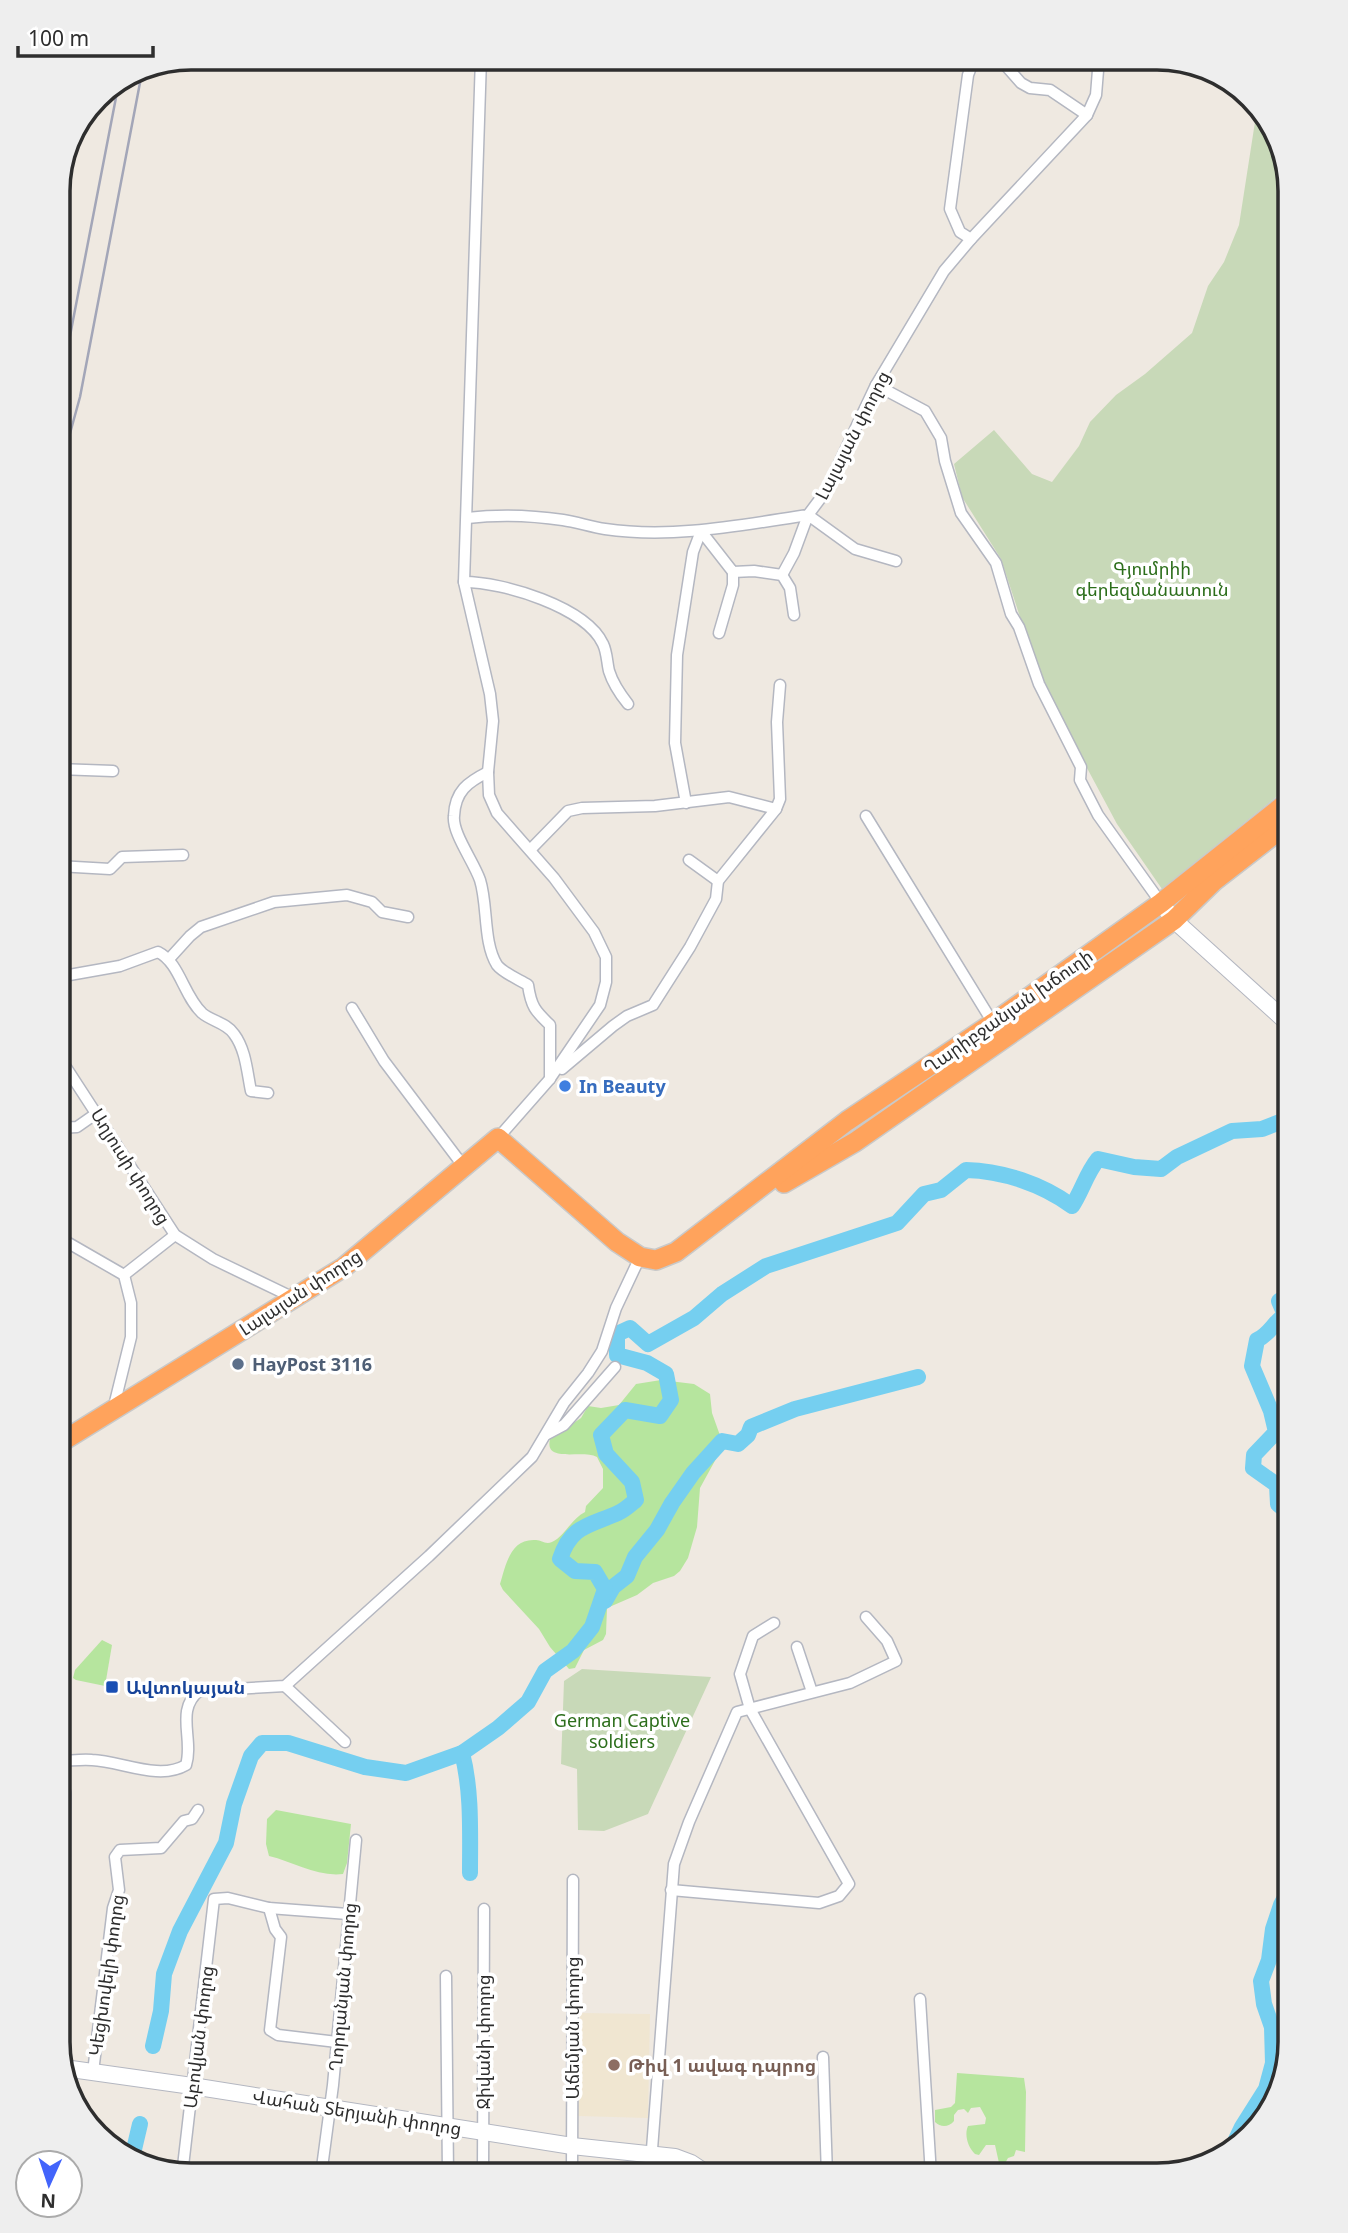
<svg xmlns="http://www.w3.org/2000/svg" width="1348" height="2233" font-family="'Noto Sans','Noto Sans Armenian',sans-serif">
<rect width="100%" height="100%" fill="#efe9e1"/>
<polygon fill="#f0e6d1" points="580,2013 650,2014 648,2118 578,2116"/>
<g fill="#b6e59e">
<path d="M661,1380L694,1384L710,1394L712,1413L722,1441L717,1457L700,1488L697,1527L688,1558L680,1571L674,1576L653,1583L637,1595L607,1608L606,1634L603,1640L584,1650L575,1668L569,1669L550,1647L539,1629L503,1590L500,1584C506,1565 510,1538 536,1540C542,1540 545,1545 552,1542C565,1536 571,1519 585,1512L586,1506L603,1488V1469L597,1457C582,1449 544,1464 550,1439L581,1418L588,1406L601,1408L619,1405L636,1384Z"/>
<polygon points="102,1640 112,1645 105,1686 76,1680 73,1678 75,1670"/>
<path d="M276,1810L351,1824L347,1863L343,1874C317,1877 294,1862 269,1856L266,1844L267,1819Z"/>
<path d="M957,2073L1024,2078L1026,2092L1025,2152L1016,2150L1014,2156L1008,2158L1004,2165L999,2163L995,2145H986L979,2155L975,2154C968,2147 964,2135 968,2126L985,2124L986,2118L980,2107L971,2108L968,2113L964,2109L958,2110L954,2115V2121C949,2127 941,2128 935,2122V2110L951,2107L955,2103Z"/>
</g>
<g fill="#c8d9b8">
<polygon points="1257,109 1277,132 1290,191 1290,786 1162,889 1117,824 1042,684 1001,559 962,497 954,464 994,430 1032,474 1052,482 1079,446 1090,422 1116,395 1145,374 1192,333 1208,286 1224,262 1239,225"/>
<polygon points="582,1669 711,1677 648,1814 604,1831 578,1830 577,1769 561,1764 564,1681"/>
</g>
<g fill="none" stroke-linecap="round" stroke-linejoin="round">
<g stroke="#75cff0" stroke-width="16">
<path d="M1290,1514L1278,1504L1277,1485L1253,1468L1254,1455L1276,1432L1271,1411L1252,1366L1257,1340C1270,1334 1273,1323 1285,1315L1279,1301L1290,1294"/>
<polyline points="605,1601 613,1587 627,1576 635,1557 657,1530 672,1503 693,1473 722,1441 738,1444 748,1435 751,1427 795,1409 918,1377"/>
<polyline points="1290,1619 1290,1600"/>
<path d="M462,1753C472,1791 470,1834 470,1873"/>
<path d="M153,2046L161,2011L164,1974L180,1931L226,1843L234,1804L251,1756L262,1743H288L365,1767L406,1773L462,1753L498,1728L528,1702L545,1671L573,1651L592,1627L605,1589L595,1572L575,1571L560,1559C571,1525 589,1526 618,1513C625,1510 631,1504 636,1500L632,1482L606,1454L601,1435L625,1410L660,1416L671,1400L666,1374L647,1363L617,1355V1334L630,1328L648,1344L694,1318L722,1294L766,1266L897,1223L924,1194L941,1190L966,1170C1003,1171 1042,1184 1072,1206C1082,1191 1086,1174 1098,1159L1134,1167L1161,1169L1177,1157L1232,1131L1262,1129L1290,1118"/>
<polyline points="1233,2146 1242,2127 1266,2089 1273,2063 1272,2027 1264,2004 1261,1981 1269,1960 1273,1929 1281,1905 1290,1888"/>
<polyline points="132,2158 140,2124"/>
</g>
<g stroke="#b4b7c1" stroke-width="13">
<g id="street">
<polyline points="481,58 464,582 490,694 493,721 488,772 489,795 497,813 554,878 594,932 606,957 606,982 600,1005 549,1080 498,1138"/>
<polyline points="1006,58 1006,66 1021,83 1030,88 1050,90 1087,115"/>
<polyline points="971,239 960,232 950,209 968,75 973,62 977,58"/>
<polyline points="876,385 925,411 941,438 945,461 961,513 996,563 1011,614 1019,627 1039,684 1081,767 1080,780 1098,815 1161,903"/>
<path d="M467,518C500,514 530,515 563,520C577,522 591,527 605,529C673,539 741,525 808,515L826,491L876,385L944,271L971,239L1087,115L1096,95L1099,58"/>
<polyline points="701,531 733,572 754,571 782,575 790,588 794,615"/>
<polyline points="782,575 794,553 808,515 855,549 896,561"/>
<path d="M464,582C503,582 586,607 603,644C607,652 607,663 609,671C613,684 620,694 628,704"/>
<polyline points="719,633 733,585 733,572"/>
<polyline points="58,769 113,771"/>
<path d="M488,772C468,782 455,791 454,816C452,833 474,862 480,880C488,905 483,943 497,965C503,973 520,980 528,985C531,1006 535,1011 550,1025V1079"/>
<polyline points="686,803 675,743 677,655 693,552 701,531"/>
<polyline points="866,816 993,1023"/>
<polyline points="530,850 568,811 582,808 655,806 729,797 776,809"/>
<polyline points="689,860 718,881"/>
<polyline points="58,866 110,869 122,857 183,855"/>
<polyline points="170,958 190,936 201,927 274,902 347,895 372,902 382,912 408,917"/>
<path d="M58,977L120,966L158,952C180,963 183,995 202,1013C211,1021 227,1023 234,1034C246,1050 247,1072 251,1091L268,1093"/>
<polyline points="352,1008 384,1061 464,1167"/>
<polyline points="58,1055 175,1235 213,1259 294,1298"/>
<polyline points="562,1069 613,1026 627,1016 653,1005 690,947 716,899 718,881 776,809 780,799 777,722 780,685"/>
<polyline points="58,1128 77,1127 97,1113"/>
<polyline points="58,1237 124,1275 131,1303 131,1337 113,1410"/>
<polyline points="124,1275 175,1235"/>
<polyline points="547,1434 564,1425 615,1367"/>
<polyline points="797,1647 812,1692"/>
<polyline points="285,1686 345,1742"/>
<path d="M58,1761C69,1761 81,1759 92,1760C121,1761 159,1781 186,1765C194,1739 175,1710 199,1691L285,1686L429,1556L532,1457L564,1403L588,1373L602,1351L616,1308L640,1257"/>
<polyline points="671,1890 819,1903 839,1896 849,1884 750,1709 740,1674 753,1636 774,1623"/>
<polyline points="269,1908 275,1929 281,1937 270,2030 278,2035 337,2042"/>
<polyline points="446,1976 448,2175"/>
<polyline points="920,1999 931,2175"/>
<polyline points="823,2057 827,2175"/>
<polyline points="93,2072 113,1908 119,1890 115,1857 120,1850 161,1848 184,1821 192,1819 198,1810"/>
<polyline points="182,2175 214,1899 228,1898 269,1908 348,1914"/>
<polyline points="321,2175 333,2085 356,1840"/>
<polyline points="483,2175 484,1909"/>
<polyline points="572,2175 573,1880"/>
<polyline points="650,2175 674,1864 689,1822 737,1712 850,1683 896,1661 887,1641 866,1617"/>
</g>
</g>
<g stroke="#b4b7c1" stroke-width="18">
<g id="secondary">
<polyline points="1161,903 1174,920 1290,1025"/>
<polyline points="58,1904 62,1870 63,1793 58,1783"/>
<polyline points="64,2068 192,2086 572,2146 675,2157 691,2163 709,2175"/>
</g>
</g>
<g stroke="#c9c9c9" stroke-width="22">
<g id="highway">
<polyline points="784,1183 855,1142 1174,920 1214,881 1290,822"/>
<polyline points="58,1444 344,1267 498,1138 617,1242 640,1257 656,1260 676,1252 847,1121 993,1023 1161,903 1290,800"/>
</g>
</g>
<use href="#street" stroke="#fff" stroke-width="10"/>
<use href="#secondary" stroke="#fff" stroke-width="16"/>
<use href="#highway" stroke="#ffa35c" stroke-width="19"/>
<g stroke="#a3a6b8" stroke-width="2.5">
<polyline points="58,398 119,82"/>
<polyline points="69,437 80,397 143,67"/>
</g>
</g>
<circle fill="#3f7fe0" stroke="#fff" stroke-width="2.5" cx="565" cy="1086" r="7"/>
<circle fill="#5c6f8a" stroke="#fff" stroke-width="2.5" cx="238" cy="1364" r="7"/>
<rect fill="#1a4fb4" stroke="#fff" stroke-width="2.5" x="105" y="1680" width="14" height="14" rx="3.5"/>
<circle fill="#8d6e63" stroke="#fff" stroke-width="2.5" cx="614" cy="2065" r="7"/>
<g text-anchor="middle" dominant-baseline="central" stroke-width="7" stroke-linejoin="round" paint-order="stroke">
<g font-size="18" fill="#2e2e2e" stroke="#fff">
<text transform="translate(852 435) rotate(-63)">Լալայան փողոց</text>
<text transform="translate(1008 1011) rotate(-35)">Ղարիբջանյան խճուղի</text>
<text transform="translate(131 1166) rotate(58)">Աղյուսի փողոց</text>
<text transform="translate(300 1292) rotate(-33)">Լալայան փողոց</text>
<text transform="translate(106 1975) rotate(-82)">Կեցխովելի փողոց</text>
<text transform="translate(342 1987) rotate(-85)">Ղորղանյան փողոց</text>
<text transform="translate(572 2028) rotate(-90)">Աճեմյան փողոց</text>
<text transform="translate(198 2037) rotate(-83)">Աբովյան փողոց</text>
<text transform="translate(483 2042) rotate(-90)">Ջիվանի փողոց</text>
<text transform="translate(357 2112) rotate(9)">Վահան Տերյանի փողոց</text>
</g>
<g font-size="18" fill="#2c6e1b" stroke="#fff">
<text x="1152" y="568">Գյումրիի<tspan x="1152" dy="21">գերեզմանատուն</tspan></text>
<text x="622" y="1720">German Captive<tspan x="622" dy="21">soldiers</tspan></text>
</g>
<g font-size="18" font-weight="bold" fill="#366cbe" stroke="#fff" text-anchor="start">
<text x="579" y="1086">In Beauty</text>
</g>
<g font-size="18" font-weight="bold" fill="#4e5e75" stroke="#fff" text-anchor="start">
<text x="252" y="1364">HayPost 3116</text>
</g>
<g font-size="18" font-weight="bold" fill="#164399" stroke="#fff" text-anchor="start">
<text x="126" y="1687">Ավտոկայան</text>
</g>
<g font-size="18" font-weight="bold" fill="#785e54" stroke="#fff" text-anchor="start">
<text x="628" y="2065">Թիվ 1 ավագ դպրոց</text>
</g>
</g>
<path d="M0 0H1348V2233H0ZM191 70H1157A121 121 0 0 1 1278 191V2042A121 121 0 0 1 1157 2163H191A121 121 0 0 1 70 2042V191A121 121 0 0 1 191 70Z" fill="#eee" fill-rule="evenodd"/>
<path fill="none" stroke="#2e2e2e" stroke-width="3.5" d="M191 70H1157A121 121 0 0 1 1278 191V2042A121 121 0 0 1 1157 2163H191A121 121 0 0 1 70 2042V191A121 121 0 0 1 191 70Z"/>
<g transform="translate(49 2184) rotate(183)"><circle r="33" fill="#ffffff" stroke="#ababab" stroke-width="2"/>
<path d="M0-5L12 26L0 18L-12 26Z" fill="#4264fb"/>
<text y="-10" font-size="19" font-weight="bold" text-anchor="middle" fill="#2e2e2e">N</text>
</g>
<path d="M18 46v10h135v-10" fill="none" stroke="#2e2e2e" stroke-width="3.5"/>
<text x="28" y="46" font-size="21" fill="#2e2e2e" stroke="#ffffff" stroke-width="5" paint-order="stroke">100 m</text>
</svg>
